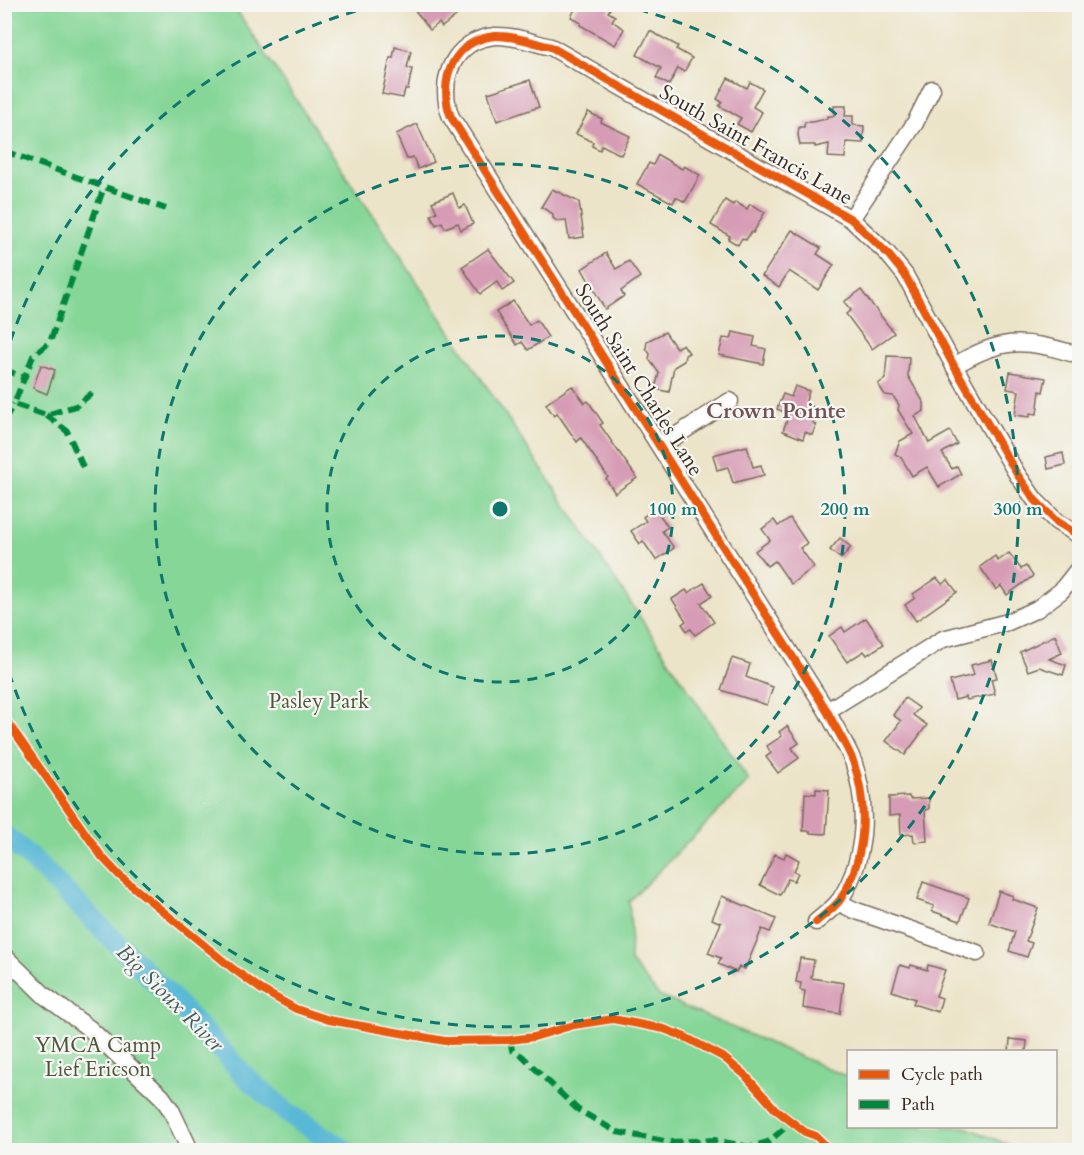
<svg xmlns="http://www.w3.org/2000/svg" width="1084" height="1155" font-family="Cardo,serif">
<rect width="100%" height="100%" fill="#f6f6f2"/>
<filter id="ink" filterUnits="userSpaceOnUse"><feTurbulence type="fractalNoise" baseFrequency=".0167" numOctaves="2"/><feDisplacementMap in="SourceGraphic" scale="12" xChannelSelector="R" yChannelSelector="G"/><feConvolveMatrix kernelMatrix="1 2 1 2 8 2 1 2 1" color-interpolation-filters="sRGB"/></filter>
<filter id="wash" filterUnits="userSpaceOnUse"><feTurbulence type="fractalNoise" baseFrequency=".008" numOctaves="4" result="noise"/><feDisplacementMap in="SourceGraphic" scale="24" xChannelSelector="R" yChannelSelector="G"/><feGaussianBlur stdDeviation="1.35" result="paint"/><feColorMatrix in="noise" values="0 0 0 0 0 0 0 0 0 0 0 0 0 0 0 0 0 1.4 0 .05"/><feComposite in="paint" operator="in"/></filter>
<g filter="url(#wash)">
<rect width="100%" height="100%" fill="#ece4c8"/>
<polygon fill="#85d697" stroke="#60805a" stroke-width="1.5" points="5,5 233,5 749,781 629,901 631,930 630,961 659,996 848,1077 848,1126 965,1127 1021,1150 5,1150"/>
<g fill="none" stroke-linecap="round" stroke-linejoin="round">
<polyline stroke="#58b8d6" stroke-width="4" points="327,1150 333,1143"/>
<polyline stroke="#58b8d6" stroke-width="21" points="4,835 31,858 167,993 248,1079 289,1114 345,1150"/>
</g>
<g id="blocks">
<g fill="#d79cb5">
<polygon points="410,4 449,4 457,15 442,27 439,23 430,30"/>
<polygon points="578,4 613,4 608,12 615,16 612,21 624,29 615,45 580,25 581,23 571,17"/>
<polygon points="650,31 678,46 676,49 692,58 684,72 678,68 669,85 656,78 661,68 637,55"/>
<polygon points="395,47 411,51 407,68 412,69 408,89 405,89 403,98 382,94 390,58 393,58"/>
<polygon points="728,78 747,88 750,82 763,89 753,107 762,112 751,132 737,124 741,118 719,106 722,102 717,99"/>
<polygon points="530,80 539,107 497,121 488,93"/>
<polygon points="834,106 846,106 845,116 853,116 853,125 864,126 863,143 846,142 845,158 828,157 829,144 815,147 815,145 800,145 798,135 799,127 804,127 805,122 812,122 827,119 827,116 834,116"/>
<polygon points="588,112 602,119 601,122 630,136 621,155 602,145 600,150 592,146 593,142 576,134"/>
<polygon points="417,124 434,162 418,169 413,157 407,159 396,134"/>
<polygon points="658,155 682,169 684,166 700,175 685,202 676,197 673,203 637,184 649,163 653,165"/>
<polygon points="552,189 579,202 584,237 569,239 566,220 557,221 553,218 553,214 541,207"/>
<polygon points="453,193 459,208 465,205 473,224 461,230 458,223 445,228 442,222 436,225 431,215 437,212 432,202"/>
<polygon points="725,200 733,205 735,202 747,209 750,204 765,212 753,233 751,232 746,240 742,238 738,245 728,239 730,236 711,225"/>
<polygon points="792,230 821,248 817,254 834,265 818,290 789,271 779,287 762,276"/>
<polygon points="488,249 514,283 502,291 497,282 480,294 462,267"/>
<polygon points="606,253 616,269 629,261 640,277 621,291 624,296 605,309 582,269"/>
<polygon points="861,290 894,333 872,349 846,314 851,310 844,302"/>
<polygon points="513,301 529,325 537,320 548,337 528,350 522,342 517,345 496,312"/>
<polygon points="665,332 676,348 683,344 689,353 685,355 684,361 674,367 669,392 655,389 659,373 649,359 650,354 646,348 647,341"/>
<polygon points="733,332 755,337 753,346 766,349 763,364 719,355 723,338 731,339"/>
<polygon points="887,356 909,357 908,376 924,403 924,411 915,416 929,443 950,431 957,444 942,453 952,469 957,466 961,474 939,487 927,467 912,476 901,457 895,454 900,441 913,434 898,410 899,405 893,396 885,395 878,384 885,379"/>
<polygon points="41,365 55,370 47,394 33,388"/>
<polygon points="1010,372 1046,378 1043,392 1040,391 1037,414 1030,413 1030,417 1015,415 1019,391 1007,389"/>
<polygon points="572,386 585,403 588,401 603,423 600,425 637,478 615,493 606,479 608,477 581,438 577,442 557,413 554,416 546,404"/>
<polygon points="795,386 809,391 805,404 813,407 811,413 816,415 813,423 816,425 812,435 805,432 803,439 783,431 789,414 777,409 783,394 791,397"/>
<polygon points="747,446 753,467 761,465 764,475 733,483 728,467 717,470 713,455"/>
<polygon points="1063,453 1065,465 1048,469 1046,457"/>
<polygon points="655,508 668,527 662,531 674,548 656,560 643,541 640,544 631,531 646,521 643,517"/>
<polygon points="790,518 807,543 800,548 814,567 791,584 775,561 767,566 755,551 770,540 762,529 774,520 778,526"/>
<polygon points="840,538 851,547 841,559 830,550"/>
<polygon points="1009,553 1021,569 1026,566 1033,576 1007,595 1001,586 996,590 980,567 995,556 998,561"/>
<polygon points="937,578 942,584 948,580 957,592 916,621 905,605 915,598 913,594"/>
<polygon points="704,583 712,596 701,603 714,622 695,635 691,629 687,631 682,624 686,621 672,599 686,590 688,593"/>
<polygon points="866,618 884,644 867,655 864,651 847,662 829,636 842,627 845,632"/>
<polygon points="1055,635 1062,653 1049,659 1066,665 1063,675 1039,667 1028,671 1020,652"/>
<polygon points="732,658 750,664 746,677 773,687 767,705 721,690"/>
<polygon points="992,660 997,678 991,679 995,694 967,700 966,697 955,700 950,681 974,675 971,665"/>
<polygon points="905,698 919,708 913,715 927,725 905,755 886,741 901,721 893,715"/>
<polygon points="787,726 799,743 792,748 799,758 778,773 766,757 771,753 767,746 782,736 779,732"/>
<polygon points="816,789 829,790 826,834 810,833 810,831 803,831 805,793 816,794"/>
<polygon points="909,796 910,799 929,798 929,809 925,810 927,841 914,842 913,834 901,835 900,815 889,816 889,797"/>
<polygon points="786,853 799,860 794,871 798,873 794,881 788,879 780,895 760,885 775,854 784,858"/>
<polygon points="923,882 969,898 960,921 932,911 934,906 917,900"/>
<polygon points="999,891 1013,896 1012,899 1038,908 1026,941 1032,943 1027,957 1009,951 1015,932 989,923"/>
<polygon points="722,896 776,919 770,932 762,929 745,969 739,967 736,972 718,964 721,958 708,953 721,923 712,919"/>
<polygon points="800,958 814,960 811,978 844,983 840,1014 803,1008 805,991 800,990 801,983 796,982"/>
<polygon points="900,965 910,968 911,965 927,970 928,965 945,970 936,996 942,998 938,1012 913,1004 915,999 892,991"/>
<polygon points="1010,1039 1027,1041 1026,1052 1009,1052"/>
</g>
</g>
</g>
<g filter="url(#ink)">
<use href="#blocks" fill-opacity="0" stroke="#796b5a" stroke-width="1.5"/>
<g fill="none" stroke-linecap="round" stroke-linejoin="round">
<g stroke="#796b5a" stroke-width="19">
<g id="minor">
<polyline points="851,219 915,123 932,89"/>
<path d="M954,366C998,339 1022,338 1071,353"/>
<polyline points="660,446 730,401"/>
<polyline points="827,711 943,639 1008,622 1037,609 1061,591 1080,567"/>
<polyline points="838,902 854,910 977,953"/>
<path d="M816,922C824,915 834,908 840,900C866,859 869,806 853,761C846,744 835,727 827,711L451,117C437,81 453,40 495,36C513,35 534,43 551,47L851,219L887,253L905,275L954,366L1017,474L1035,500L1057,522L1080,536"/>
<polyline points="4,956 45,996 90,1029 162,1097 171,1110 190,1150"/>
</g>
</g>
<polyline stroke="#796b5a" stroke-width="2" stroke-dasharray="4.5 4.5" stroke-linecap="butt" points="823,1143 843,1150"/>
<use href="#minor" stroke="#fff" stroke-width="16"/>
<g stroke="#00873e" stroke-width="6" stroke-dasharray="12 6" stroke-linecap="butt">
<polyline points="4,151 166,209"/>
<polyline points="4,369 24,378"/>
<polyline points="92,393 76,406 46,415 14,404 33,356 50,342 104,187"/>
<polyline points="46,415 67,431 83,467"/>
<polyline points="4,420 14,404"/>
<polyline points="510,1040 512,1050 522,1056 577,1109 617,1132 670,1142 714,1140 750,1147 768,1142 792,1122"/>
</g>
<g stroke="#f6f6f2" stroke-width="11">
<g id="cycleway">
<polyline points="4,717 102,857 120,876 232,968 262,990 296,1009 329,1020 445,1041 510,1040 534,1037 574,1025 613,1019 664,1029 685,1037 723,1057 745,1075 775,1109 805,1132 816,1136 830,1150"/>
<path d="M816,922C824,915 834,908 840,900C866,859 869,806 853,761C846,744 835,727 827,711L451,117C437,81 453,40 495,36C513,35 534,43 551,47L851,219L887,253L905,275L954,366L1017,474L1035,500L1057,522L1080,536"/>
</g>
</g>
<use href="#cycleway" stroke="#e8590c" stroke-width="8"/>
</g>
</g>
<g fill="none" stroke="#0f766e" stroke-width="3" stroke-dasharray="10 8">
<circle cx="500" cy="509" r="173"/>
<circle cx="500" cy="509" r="345"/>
<path d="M5 358A518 518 0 0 1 379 5M621 5A518 518 0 1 1 5 660"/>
</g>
<g text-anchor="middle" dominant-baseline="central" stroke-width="4.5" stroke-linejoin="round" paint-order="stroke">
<g font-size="21" fill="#3b2a1e" stroke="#f6f6f2">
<text transform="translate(756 145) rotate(30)">South Saint Francis Lane</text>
<text transform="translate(639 380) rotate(58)">South Saint Charles Lane</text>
</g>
<g font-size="21" fill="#4e553c" stroke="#f6f6f2">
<text x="319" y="701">Pasley Park</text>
<text x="98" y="1045">YMCA Camp<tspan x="98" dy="24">Lief Ericson</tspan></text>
</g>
<g font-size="22" font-weight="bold" fill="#725253" stroke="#f6f6f2">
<text x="776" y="411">Crown Pointe</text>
</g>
<g font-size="22" font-style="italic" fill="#455c5e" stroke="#f6f6f2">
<text transform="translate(170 998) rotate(45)">Big Sioux River</text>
</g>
</g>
<circle cx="500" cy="509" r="9" fill="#0f766e" stroke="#f6f6f2" stroke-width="3"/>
<g font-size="18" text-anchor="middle" font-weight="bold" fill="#0f766e" stroke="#f6f6f2" stroke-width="4.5" stroke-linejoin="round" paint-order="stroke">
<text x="673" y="515">100 m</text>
<text x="845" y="515">200 m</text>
<text x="1018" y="515">300 m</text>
</g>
<rect width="1084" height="1155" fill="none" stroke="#f6f6f2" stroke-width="24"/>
<rect x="847" y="1050" width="210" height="78" fill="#f6f6f2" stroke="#aba49d" stroke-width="1.5"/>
<rect x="859" y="1070" width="30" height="9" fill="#e8590c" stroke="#aba49d" stroke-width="1.5"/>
<text x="901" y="1080" font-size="18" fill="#3b2a1e">Cycle path</text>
<rect x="859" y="1100" width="30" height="9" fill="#00873e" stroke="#aba49d" stroke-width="1.5"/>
<text x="901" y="1110" font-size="18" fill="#3b2a1e">Path</text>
</svg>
